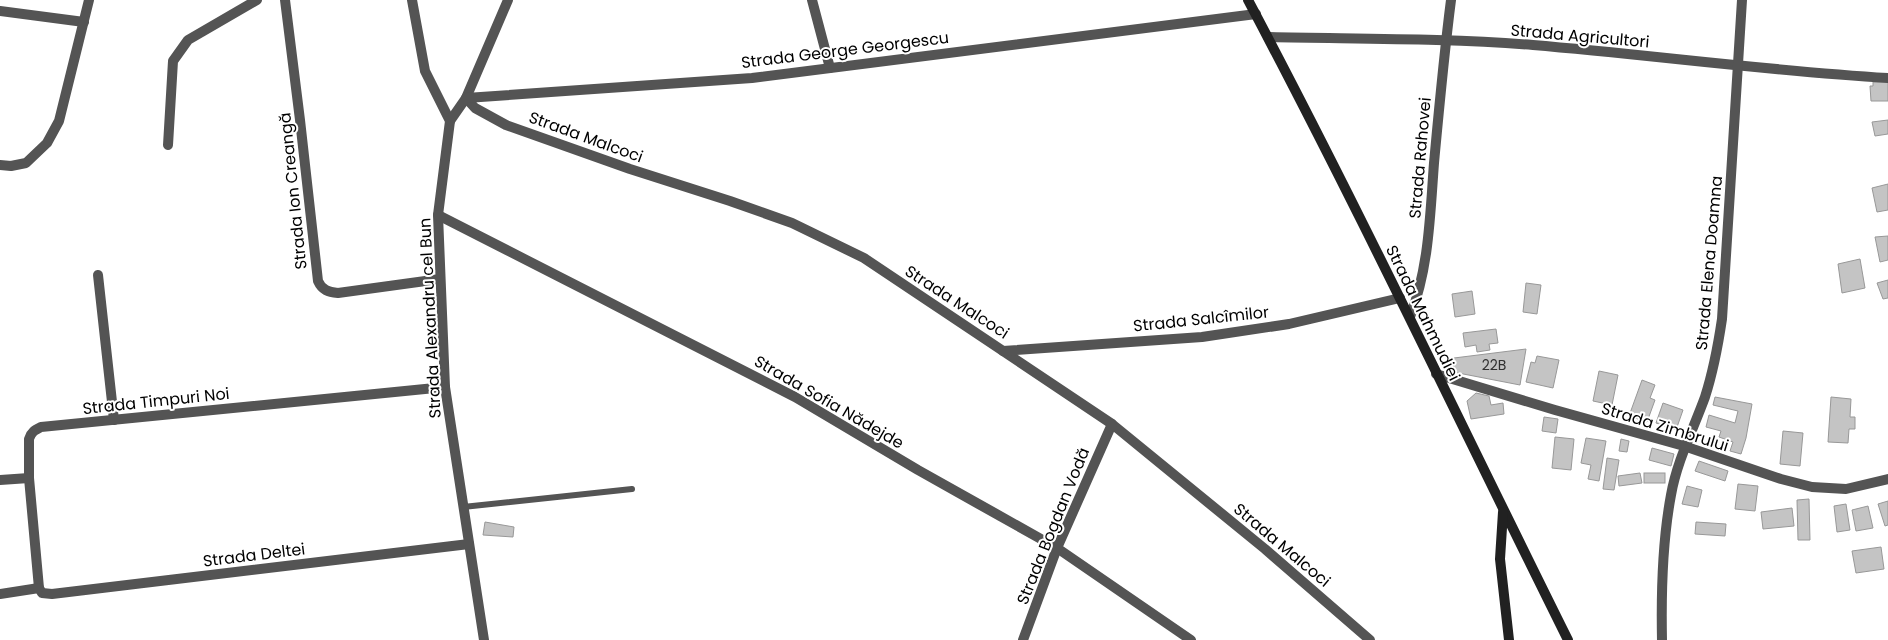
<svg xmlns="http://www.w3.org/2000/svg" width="1888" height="640" font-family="Poppins,sans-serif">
<rect width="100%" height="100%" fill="#fff"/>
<g fill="#c4c4c4" stroke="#989898">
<polygon points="1873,82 1888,82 1888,101 1871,101 1870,86 1873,86"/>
<polygon points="1888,120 1888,134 1875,136 1872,122"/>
<polygon points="1888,184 1888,210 1877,212 1872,188"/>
<polygon points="1888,236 1888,260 1880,262 1875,237"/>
<polygon points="1860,259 1865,288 1842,293 1838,264"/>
<polygon points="1888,280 1888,298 1883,299 1877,283"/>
<polygon points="1526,283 1541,285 1537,314 1523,312"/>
<polygon points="1472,291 1475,314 1455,317 1452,294"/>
<polygon points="1496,329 1498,343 1489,344 1490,350 1477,352 1476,345 1465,347 1463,333"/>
<polygon points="1526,349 1520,385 1453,372 1454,358"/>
<polygon points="1537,356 1559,360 1553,388 1526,382 1531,362 1535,363"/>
<polygon points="1599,371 1618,375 1612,405 1593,401"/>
<polygon points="1642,380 1655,385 1650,398 1655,400 1647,422 1629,416"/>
<polygon points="1476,393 1489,396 1491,405 1503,403 1504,414 1471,419 1467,401"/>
<polygon points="1715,397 1752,404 1746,438 1741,454 1730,451 1733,442 1719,437 1721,431 1706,427 1709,415 1735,423 1738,411 1713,405"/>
<polygon points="1831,397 1851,399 1850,417 1855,417 1855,429 1849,429 1848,443 1828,442"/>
<polygon points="1663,403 1683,410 1676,430 1656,423"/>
<polygon points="1544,417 1558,419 1556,433 1542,431"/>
<polygon points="1783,431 1803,433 1800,466 1780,464"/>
<polygon points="1555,437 1574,439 1571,470 1552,468"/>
<polygon points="1586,438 1606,441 1599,481 1588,479 1591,465 1581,463"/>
<polygon points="1621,439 1629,441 1627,452 1619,451"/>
<polygon points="1652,448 1674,454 1671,466 1649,460"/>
<polygon points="1607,458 1619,460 1614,490 1603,489"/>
<polygon points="1699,461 1728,471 1725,481 1695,471"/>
<polygon points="1640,473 1642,483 1619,486 1618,476"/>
<rect x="1644" y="473" width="21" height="10"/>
<polygon points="1738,484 1758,486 1755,511 1735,509"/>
<polygon points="1687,486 1702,490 1698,507 1682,504"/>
<polygon points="1809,499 1810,540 1798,540 1797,500"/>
<polygon points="1888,501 1888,525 1885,526 1878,504"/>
<polygon points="1846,504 1850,530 1837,532 1834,506"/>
<polygon points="1868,506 1873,528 1856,531 1852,510"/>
<polygon points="1792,508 1794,526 1763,529 1761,512"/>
<polygon points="485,522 514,527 513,537 483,535"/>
<polygon points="1696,522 1726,524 1725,536 1695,534"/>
<polygon points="1881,547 1884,569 1856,573 1852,551"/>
</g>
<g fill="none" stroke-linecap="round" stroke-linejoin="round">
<polyline stroke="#545454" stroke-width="6" points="463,507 632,489"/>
<g stroke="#545454" stroke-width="10">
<path d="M285,0L300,120L318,281C322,290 328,292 338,293L440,279"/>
<polyline points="412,0 425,71 450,121 438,215 445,387 484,640"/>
<polyline points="508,0 466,98 475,108 506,125 630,169 730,201 792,223 864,258 1112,424 1265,549 1370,640"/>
<polyline points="812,0 830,68"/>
<polyline points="0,11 84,22"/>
<path d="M1268,37C1356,39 1445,38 1533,45C1652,55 1769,71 1888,78"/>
<polyline points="450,121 466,98 752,78 1256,14"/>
<polyline points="168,145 173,61 188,40 257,0"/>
<polyline points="0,165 11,166 26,163 47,143 59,121 89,0"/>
<polyline points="438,215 795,397 918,470 1057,548 1191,640"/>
<polyline points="98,275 114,420"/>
<path d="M1410,317C1429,268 1430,216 1434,163C1439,109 1444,54 1451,0"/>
<polyline points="1003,351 1202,337 1289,324 1400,298"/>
<polyline points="1436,374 1555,410 1684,446 1781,479 1812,487 1846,489 1888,479"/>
<path d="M445,387L41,427C35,430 31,432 29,439V478L39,588L42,593L52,594L469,544"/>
<polyline points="0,480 29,478"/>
<polyline points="0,594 39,588"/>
<polyline points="1023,640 1057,548 1112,424"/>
<path d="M1662,640C1661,591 1662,543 1671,495C1677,461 1693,430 1705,397C1713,372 1718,346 1722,319L1742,0"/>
</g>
<g stroke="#212121" stroke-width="10">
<path d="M1248,0C1360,211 1462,427 1568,640"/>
<polyline points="1503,512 1500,559 1509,640"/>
</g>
</g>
<g text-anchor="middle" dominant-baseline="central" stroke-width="4" stroke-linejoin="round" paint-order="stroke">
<g font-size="14" fill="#313131">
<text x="1494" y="365">22B</text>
</g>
<g font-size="16" fill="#000" stroke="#fff">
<text transform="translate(1580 36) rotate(5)">Strada Agricultori</text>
<text transform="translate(845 50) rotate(-7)">Strada George Georgescu</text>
<text transform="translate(586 137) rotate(20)">Strada Malcoci</text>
<text transform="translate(1420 158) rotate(-85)">Strada Rahovei</text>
<text transform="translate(293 191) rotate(-96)">Strada Ion Creangă</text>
<text transform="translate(1709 263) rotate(-85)">Strada Elena Doamna</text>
<text transform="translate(957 302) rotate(33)">Strada Malcoci</text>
<text transform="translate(1423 313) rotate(64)">Strada Mahmudiei</text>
<text transform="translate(430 318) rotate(-93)">Strada Alexandru cel Bun</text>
<text transform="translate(1201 319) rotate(-6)">Strada Salcîmilor</text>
<text transform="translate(156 401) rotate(-6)">Strada Timpuri Noi</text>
<text transform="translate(829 402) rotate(30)">Strada Sofia Nădejde</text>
<text transform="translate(1665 427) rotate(17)">Strada Zimbrului</text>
<text transform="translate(1053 526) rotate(-68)">Strada Bogdan Vodă</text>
<text transform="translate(1282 545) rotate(40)">Strada Malcoci</text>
<text transform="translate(254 555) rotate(-7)">Strada Deltei</text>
</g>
</g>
</svg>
